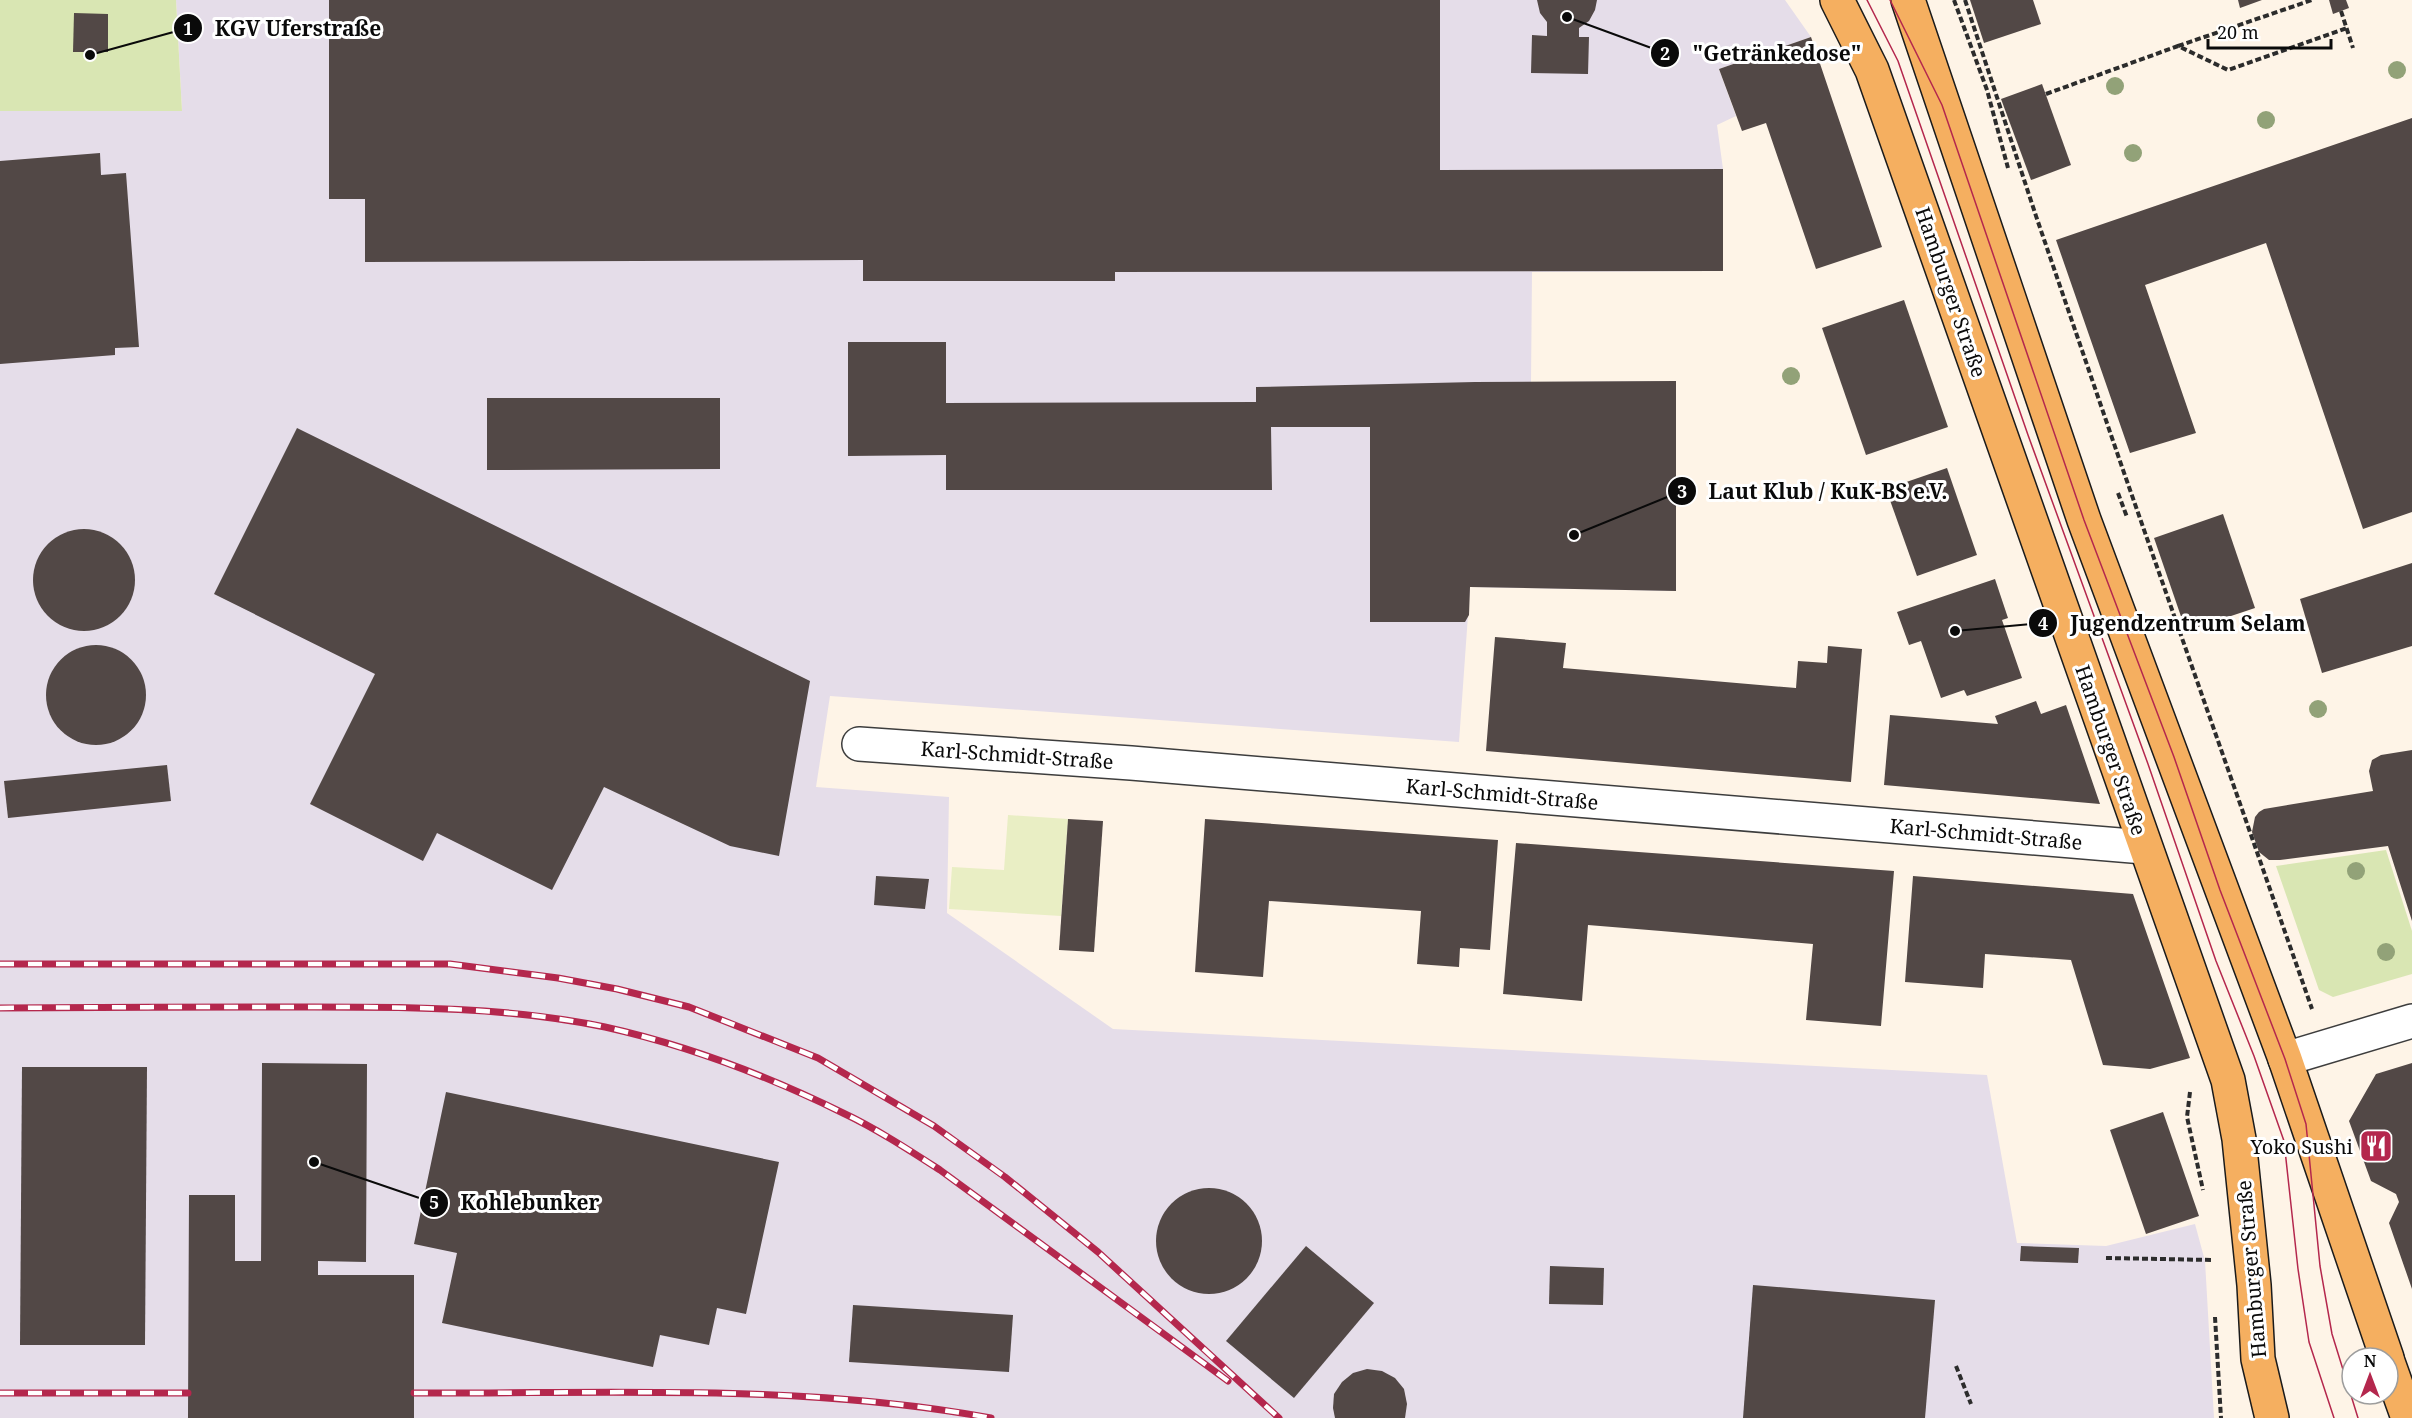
<svg xmlns="http://www.w3.org/2000/svg" width="2412" height="1418" font-family="'Noto Serif',serif">
<rect width="100%" height="100%" fill="#fef4e7"/>
<polygon fill="#e5dde9" points="176,0 1785,0 1811,37 1719,69 1736,116 1717,125 1723,169 1723,271 1532,272 1531,382 1676,381 1676,591 1470,587 1459,742 830,696 816,787 949,797 947,913 1113,1029 1987,1075 2017,1243 2106,1246 2195,1224 2205,1261 2214,1418 0,1418 0,111 182,111"/>
<g fill="#d9e6b3">
<polygon points="0,0 176,0 182,111 0,111"/>
<polygon points="2386,850 2412,931 2412,974 2333,997 2319,990 2276,866"/>
</g>
<polygon fill="#e9eec4" points="1008,815 1068,819 1061,916 949,909 952,867 1004,870"/>
<g fill="#524846">
<polygon points="329,0 1440,0 1440,170 1723,169 1723,271 1115,272 1115,281 863,281 863,260 365,262 365,199 329,199"/>
<polygon points="1537,0 1597,0 1595,10 1589,21 1579,28 1579,37 1589,37 1588,74 1531,73 1532,35 1547,36 1547,22 1540,13"/>
<polygon points="1970,0 2033,0 2041,24 1984,43"/>
<polygon points="2238,0 2262,0 2240,8"/>
<polygon points="2329,0 2346,0 2349,8 2333,14"/>
<polygon points="74,13 108,14 108,52 73,52"/>
<polygon points="1811,37 1882,247 1816,269 1766,123 1742,131 1719,69"/>
<polygon points="2042,84 2071,165 2031,180 2001,99"/>
<polygon points="2412,118 2412,512 2363,529 2266,243 2145,285 2196,433 2130,453 2056,240"/>
<polygon points="100,153 101,175 126,173 139,347 115,348 115,355 0,364 0,161"/>
<polygon points="1904,300 1948,427 1866,455 1822,328"/>
<polygon points="848,342 946,342 946,403 1256,402 1256,387 1475,382 1676,381 1676,591 1470,587 1469,615 1465,622 1370,622 1370,427 1271,427 1272,490 946,490 946,455 848,456"/>
<polygon points="487,398 720,398 720,469 487,470"/>
<polygon points="297,428 810,681 779,856 730,846 604,787 552,890 437,833 423,861 310,804 375,674 214,594"/>
<polygon points="1947,468 1977,555 1917,576 1886,489"/>
<polygon points="2223,514 2255,608 2186,631 2154,538"/>
<circle cx="84" cy="580" r="51"/>
<polygon points="2412,563 2412,646 2322,673 2300,599"/>
<polygon points="1995,579 2008,618 2002,620 2022,678 1967,696 1964,690 1941,698 1921,641 1909,645 1897,612"/>
<polygon points="1495,637 1566,643 1563,668 1796,688 1798,661 1827,663 1828,646 1862,649 1851,782 1486,751"/>
<circle cx="96" cy="695" r="50"/>
<polygon points="2036,701 2041,714 2066,705 2100,804 1884,785 1890,715 1998,724 1995,716"/>
<polygon points="2412,750 2412,921 2388,846 2280,860 2269,860 2259,852 2252,832 2255,817 2259,812 2264,809 2373,791 2369,771 2372,760 2381,755"/>
<polygon points="167,765 171,801 8,818 4,781"/>
<polygon points="1068,819 1103,821 1094,952 1059,950"/>
<polygon points="1205,819 1498,840 1490,950 1460,948 1459,967 1417,964 1421,911 1269,901 1263,977 1195,972"/>
<polygon points="1516,843 1894,871 1881,1026 1806,1020 1813,944 1661,931 1588,925 1582,1001 1503,994"/>
<polygon points="876,876 929,879 925,909 874,905"/>
<polygon points="1913,876 2133,894 2190,1058 2150,1069 2103,1065 2071,960 1985,954 1983,988 1905,982"/>
<polygon points="262,1063 367,1064 366,1262 318,1261 318,1275 414,1275 414,1418 188,1418 189,1195 235,1195 235,1261 261,1261"/>
<polygon points="2412,1063 2412,1289 2389,1223 2399,1202 2396,1194 2371,1181 2349,1121 2376,1074"/>
<polygon points="22,1067 147,1067 145,1345 20,1345"/>
<polygon points="446,1092 779,1162 746,1314 717,1308 709,1345 660,1335 653,1367 442,1323 457,1253 414,1244"/>
<polygon points="2163,1112 2199,1216 2146,1234 2110,1130"/>
<circle cx="1209" cy="1241" r="53"/>
<polygon points="1306,1246 1374,1303 1294,1398 1226,1341"/>
<polygon points="2021,1246 2079,1248 2078,1263 2020,1261"/>
<polygon points="1550,1266 1604,1268 1603,1305 1549,1304"/>
<polygon points="1753,1285 1935,1300 1925,1418 1743,1418"/>
<polygon points="853,1305 1013,1315 1009,1372 849,1362"/>
<polygon points="1367,1369 1382,1371 1395,1378 1404,1389 1407,1404 1405,1418 1335,1418 1333,1408 1334,1394 1342,1382 1353,1373"/>
</g>
<g fill="none" stroke-linecap="round" stroke-linejoin="round">
<g stroke="#3d3d3d" stroke-width="36">
<g id="street">
<polyline points="859,744 1131,763 2144,847"/>
<polyline points="2285,1059 2412,1021"/>
</g>
</g>
<g stroke="#1b1b1b" stroke-width="36">
<g id="primary">
<polyline points="1837,0 1872,70 2228,1080 2239,1139 2254,1285 2258,1359 2272,1418"/>
<polyline points="1908,0 2084,520 2285,1059 2387,1358"/>
<polyline points="2388,1362 2408,1418"/>
</g>
</g>
<g stroke="#2c2c2c" stroke-width="4" stroke-dasharray="6 3" stroke-linecap="butt">
<polyline points="1954,0 1987,90 2008,168"/>
<polyline points="1965,0 2036,216 2122,467 2312,1009"/>
<polyline points="2341,11 2353,48"/>
<polyline points="2178,46 2312,0"/>
<polyline points="2046,94 2178,46 2228,70 2347,28"/>
<polyline points="2118,493 2127,517"/>
<polyline points="2190,1092 2187,1117 2203,1190"/>
<polyline points="2106,1258 2213,1260"/>
<polyline points="2215,1317 2221,1418"/>
<polyline points="1956,1366 1971,1404"/>
</g>
<use href="#street" stroke="#fff" stroke-width="33"/>
<use href="#primary" stroke="#f5af60" stroke-width="33"/>
<g stroke="#b4274d" stroke-width="1.5">
<polyline points="1867,0 1898,61 2028,435 2148,764 2216,961 2254,1056 2284,1141 2298,1269 2309,1342 2334,1418"/>
<polyline points="1890,0 1942,105 2084,520 2174,757 2220,890 2285,1059 2306,1124 2320,1266 2332,1334 2358,1418"/>
</g>
<g stroke="#b4274d" stroke-width="7">
<g id="rail">
<polyline points="0,964 450,964 558,978 617,989 689,1007 818,1058 934,1126 1005,1177 1098,1252 1279,1418"/>
<path d="M0,1008C99,1007 199,1007 298,1007C400,1007 504,1006 605,1027C686,1045 768,1076 843,1113C877,1129 909,1150 940,1170L1228,1381"/>
<polyline points="0,1393 188,1393"/>
<path d="M414,1393C605,1394 802,1383 991,1418"/>
</g>
</g>
<use href="#rail" stroke="#fff" stroke-width="4.5" stroke-dasharray="14" stroke-linecap="butt"/>
</g>
<g fill="#92a278">
<circle cx="2397" cy="70" r="9"/>
<circle cx="2115" cy="86" r="9"/>
<circle cx="2266" cy="120" r="9"/>
<circle cx="2133" cy="153" r="9"/>
<circle cx="1791" cy="376" r="9"/>
<circle cx="2318" cy="709" r="9"/>
<circle cx="2356" cy="871" r="9"/>
<circle cx="2386" cy="952" r="9"/>
</g>
<defs>
<g id="restaurant-square" transform="scale(1.725)"><rect x="-9" y="-9" width="18" height="18" rx="4" fill="#b4274d" stroke="#fff"/><path d="M-5-6h1v4h1v-4h1v4h1v-4h1v5L-1.5 .5V6h-2V.5L-5-1ZM5-6V6H3V1.5H1.5Q1.5-4 5-6Z" fill="#fff"/></g>
</defs>
<g fill-rule="evenodd">
<use href="#restaurant-square" x="2376" y="1146"/>
</g>
<g text-anchor="middle" dominant-baseline="central" stroke-width="6" stroke-linejoin="round" paint-order="stroke">
<g font-size="20" fill="#0a0a0a" stroke="#fff">
<text transform="translate(1951 292) rotate(71)">Hamburger Straße</text>
<text transform="translate(2111 750) rotate(71)">Hamburger Straße</text>
<text transform="translate(1017 755) rotate(4)">Karl-Schmidt-Straße</text>
<text transform="translate(1502 794) rotate(5)">Karl-Schmidt-Straße</text>
<text transform="translate(1986 834) rotate(5)">Karl-Schmidt-Straße</text>
<text transform="translate(2251 1269) rotate(-95)">Hamburger Straße</text>
</g>
<g font-size="20" fill="#0a0a0a" stroke="#fff" text-anchor="end">
<text x="2353" y="1146">Yoko Sushi</text>
</g>
</g>
<path fill="none" stroke="#0a0a0a" stroke-width="2" d="M90 55L188 28M1567 17L1665 53M1574 535L1682 491M1955 631L2043 623M314 1162L434 1203"/>
<g fill="#0a0a0a" stroke="#fff" stroke-width="2">
<circle cx="90" cy="55" r="6"/>
<circle cx="1567" cy="17" r="6"/>
<circle cx="1574" cy="535" r="6"/>
<circle cx="1955" cy="631" r="6"/>
<circle cx="314" cy="1162" r="6"/>
<circle cx="188" cy="28" r="15"/>
<circle cx="1665" cy="53" r="15"/>
<circle cx="1682" cy="491" r="15"/>
<circle cx="2043" cy="623" r="15"/>
<circle cx="434" cy="1203" r="15"/>
</g>
<g font-size="18" text-anchor="middle" font-weight="bold" fill="#fff">
<text x="188" y="35">1</text>
<text x="1665" y="60">2</text>
<text x="1682" y="498">3</text>
<text x="2043" y="630">4</text>
<text x="434" y="1209">5</text>
</g>
<g font-size="21" text-anchor="middle" font-weight="bold" fill="#0a0a0a" stroke="#fff" stroke-width="6" stroke-linejoin="round" paint-order="stroke">
<text x="298" y="36">KGV Uferstraße</text>
<text x="1777" y="61">"Getränkedose"</text>
<text x="1828" y="499">Laut Klub / KuK-BS e.V.</text>
<text x="2188" y="631">Jugendzentrum Selam</text>
<text x="530" y="1210">Kohlebunker</text>
</g>
<g transform="translate(2370 1376)"><circle r="28" fill="#ffffff" stroke="#9d9d9d" stroke-width="1.5"/>
<path d="M0-4.5L10 22L0 15L-10 22Z" fill="#b4274d"/>
<text y="-9" font-size="16" font-weight="bold" text-anchor="middle" fill="#0a0a0a">N</text>
</g>
<path d="M2208 39v9h123v-9" fill="none" stroke="#0a0a0a" stroke-width="3"/>
<text x="2217" y="39" font-size="18" fill="#0a0a0a" stroke="#ffffff" stroke-width="4.5" paint-order="stroke">20 m</text>
</svg>
